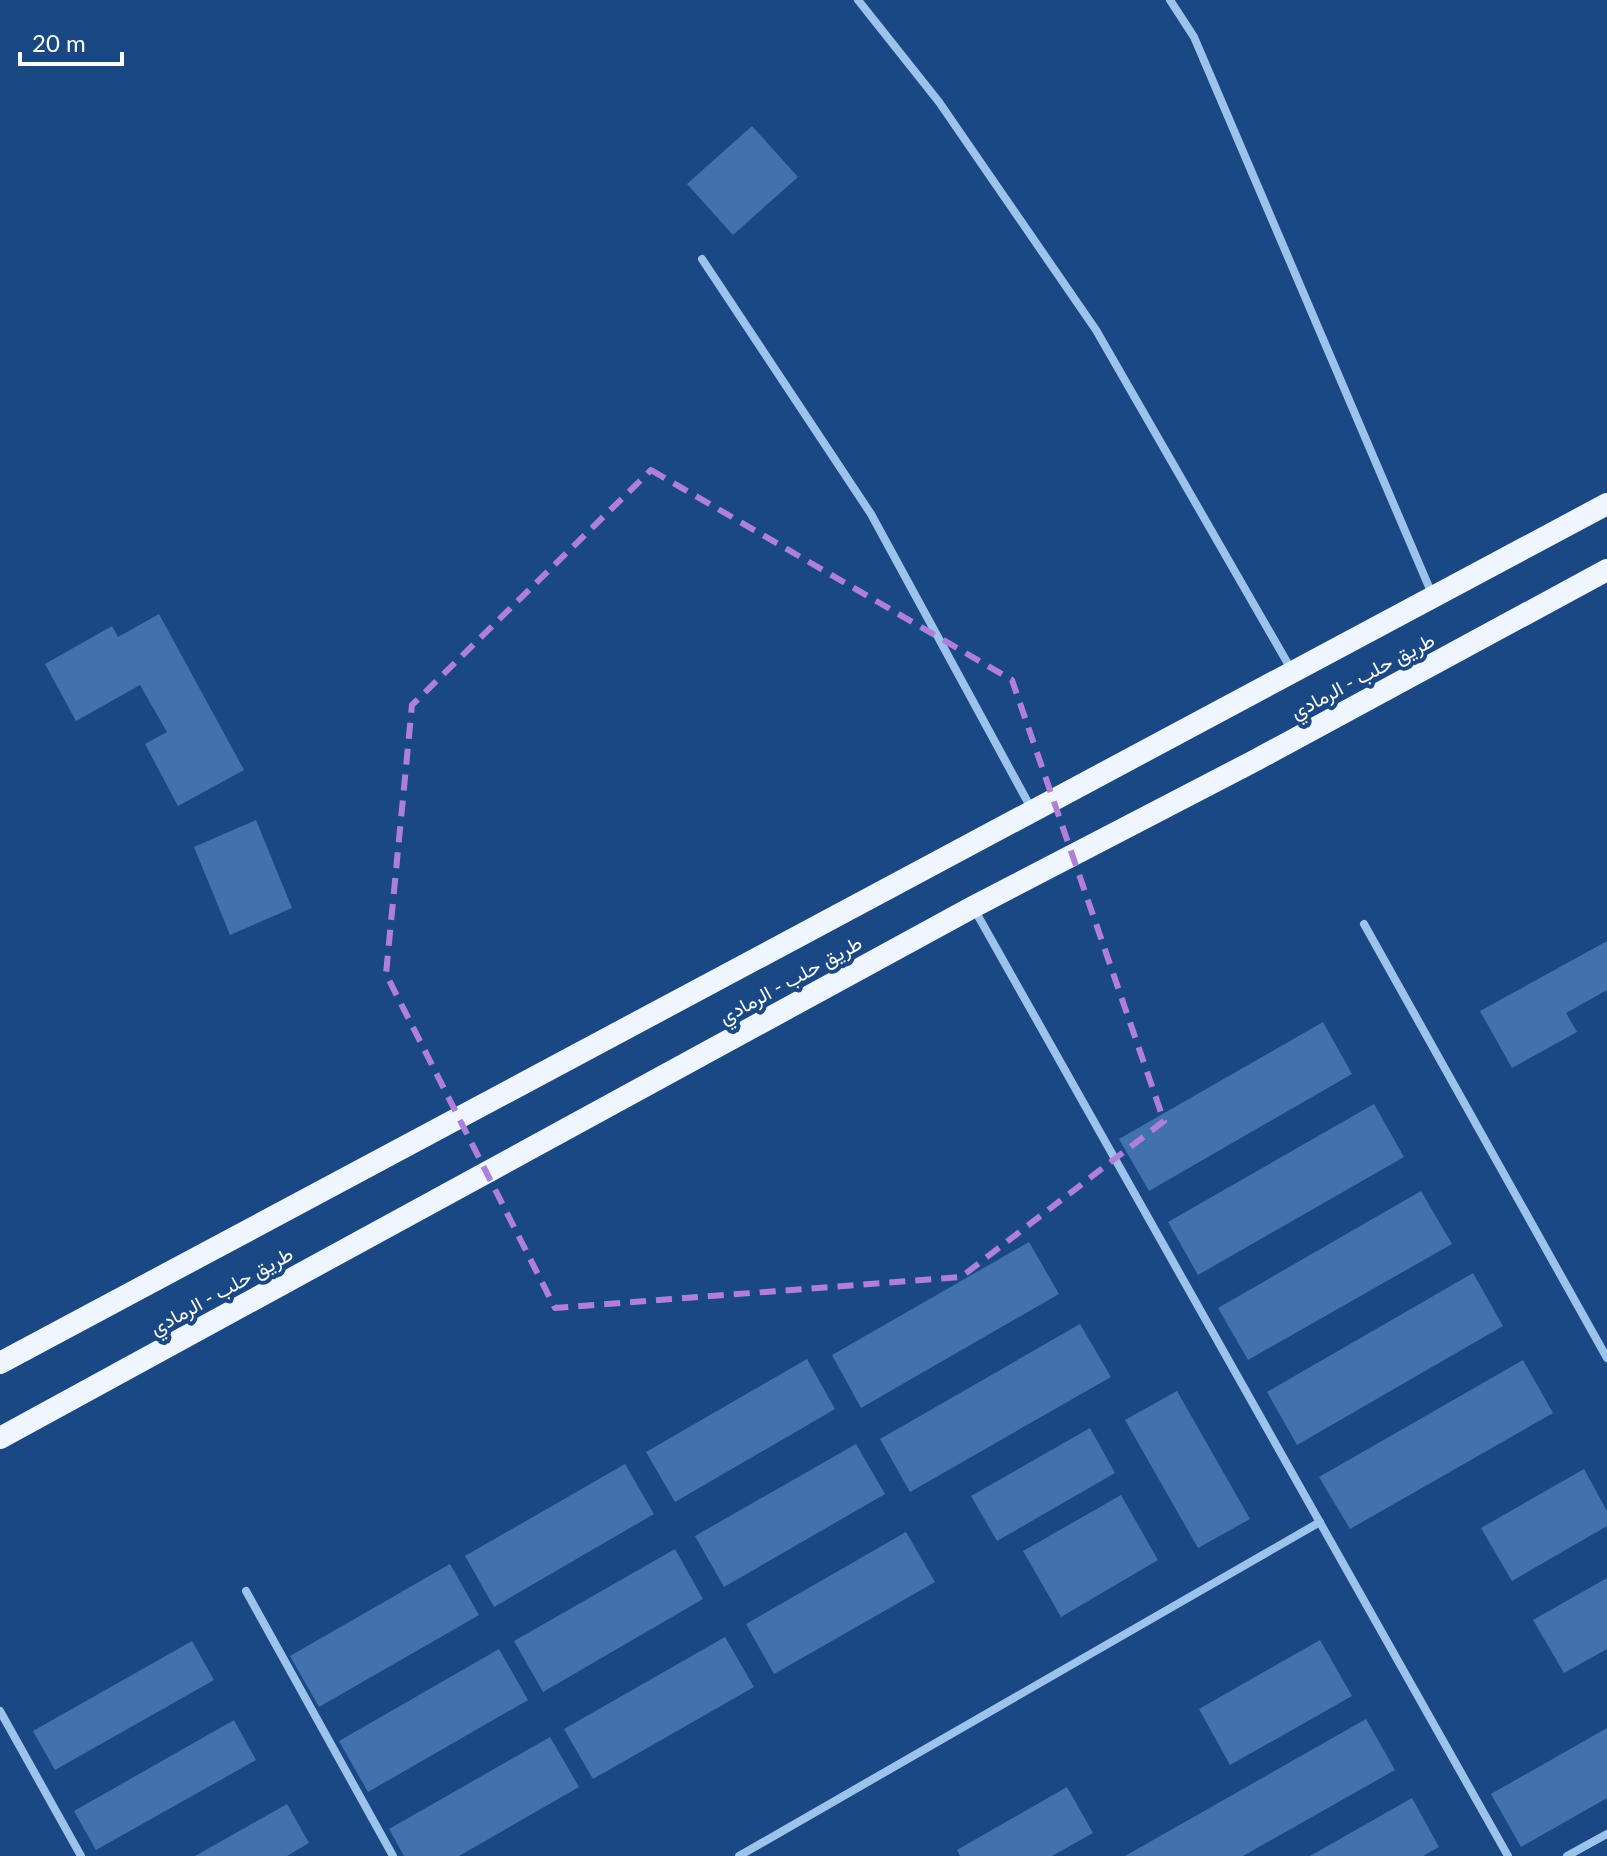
<svg xmlns="http://www.w3.org/2000/svg" width="1607" height="1856" font-family="Lato,Vazirmatn,sans-serif">
<rect width="100%" height="100%" fill="#194884"/>
<g fill="#4172ad">
<polygon points="752,126 798,177 733,235 687,184"/>
<polygon points="159,614 244,770 178,806 145,744 167,732 140,685 76,721 45,664 112,626 118,637"/>
<polygon points="256,820 292,908 230,935 194,847"/>
<polygon points="1607,941 1607,990 1566,1013 1577,1032 1512,1068 1480,1011"/>
<polygon points="1323,1022 1352,1074 1149,1191 1119,1139"/>
<polygon points="1374,1104 1404,1157 1198,1275 1168,1222"/>
<polygon points="1421,1191 1452,1244 1248,1360 1218,1308"/>
<polygon points="1029,1242 1059,1294 861,1408 832,1355"/>
<polygon points="1473,1273 1503,1326 1297,1445 1267,1392"/>
<polygon points="1080,1324 1111,1377 910,1492 880,1439"/>
<polygon points="807,1359 835,1409 675,1502 646,1452"/>
<polygon points="1523,1360 1553,1413 1350,1529 1319,1477"/>
<polygon points="1177,1391 1250,1519 1198,1548 1125,1420"/>
<polygon points="1090,1428 1115,1473 997,1541 971,1496"/>
<polygon points="856,1444 885,1494 724,1587 695,1536"/>
<polygon points="625,1464 654,1514 494,1607 465,1556"/>
<polygon points="1584,1469 1607,1511 1607,1526 1512,1581 1481,1528"/>
<polygon points="1121,1495 1158,1560 1061,1617 1023,1551"/>
<polygon points="906,1532 935,1582 774,1674 746,1624"/>
<polygon points="675,1549 703,1599 543,1692 514,1641"/>
<polygon points="450,1564 479,1615 319,1707 290,1656"/>
<polygon points="1607,1578 1607,1649 1564,1673 1533,1620"/>
<polygon points="725,1637 754,1687 593,1779 564,1729"/>
<polygon points="1320,1640 1352,1696 1230,1765 1199,1709"/>
<polygon points="192,1641 214,1680 55,1770 33,1731"/>
<polygon points="499,1649 528,1700 368,1792 339,1741"/>
<polygon points="1366,1719 1395,1770 1243,1856 1125,1856"/>
<polygon points="234,1720 256,1760 96,1850 74,1811"/>
<polygon points="1607,1728 1607,1798 1521,1847 1491,1794"/>
<polygon points="550,1737 579,1787 459,1856 404,1856 389,1829"/>
<polygon points="1067,1787 1093,1833 1052,1856 960,1856 957,1850"/>
<polygon points="1412,1798 1439,1847 1423,1856 1310,1856"/>
<polygon points="287,1804 309,1843 287,1856 195,1856"/>
</g>
<g fill="none" stroke-linecap="round" stroke-linejoin="round">
<g stroke="#9dc2ec" stroke-width="8">
<polyline points="858,0 939,102 1096,330 1291,669"/>
<polyline points="1170,0 1194,37 1432,594"/>
<polyline points="702,259 871,514 1031,808"/>
<polyline points="973,907 1508,1856"/>
<polyline points="1364,924 1607,1358"/>
<polyline points="246,1591 393,1856"/>
<polyline points="0,1711 81,1856"/>
<polyline points="739,1856 1320,1522"/>
<polyline points="1567,1856 1607,1834"/>
</g>
<g stroke="#f0f6ff" stroke-width="22">
<polyline points="0,1363 1607,504"/>
<polyline points="0,1438 973,907 1256,760 1607,570"/>
</g>
</g>
<path fill="none" stroke="#b080d9" stroke-width="6" stroke-dasharray="16 10" stroke-linejoin="round" d="M651,470L1012,680L1164,1121L961,1277L555,1308L386,974L412,705Z"/>
<g text-anchor="middle" dominant-baseline="central" stroke-width="8" stroke-linejoin="round" paint-order="stroke">
<g font-size="20" fill="#fff" stroke="#194884">
<text transform="translate(1362 675) rotate(-28)">طريق حلب - الرمادي</text>
<text transform="translate(790 979) rotate(-29)">طريق حلب - الرمادي</text>
<text transform="translate(221 1290) rotate(-29)">طريق حلب - الرمادي</text>
</g>
</g>
<path d="M20 52v12h102v-12" fill="none" stroke="#ffffff" stroke-width="4"/>
<text x="32" y="52" font-size="24" fill="#ffffff" stroke="#194884" stroke-width="6" paint-order="stroke">20 m</text>
</svg>
